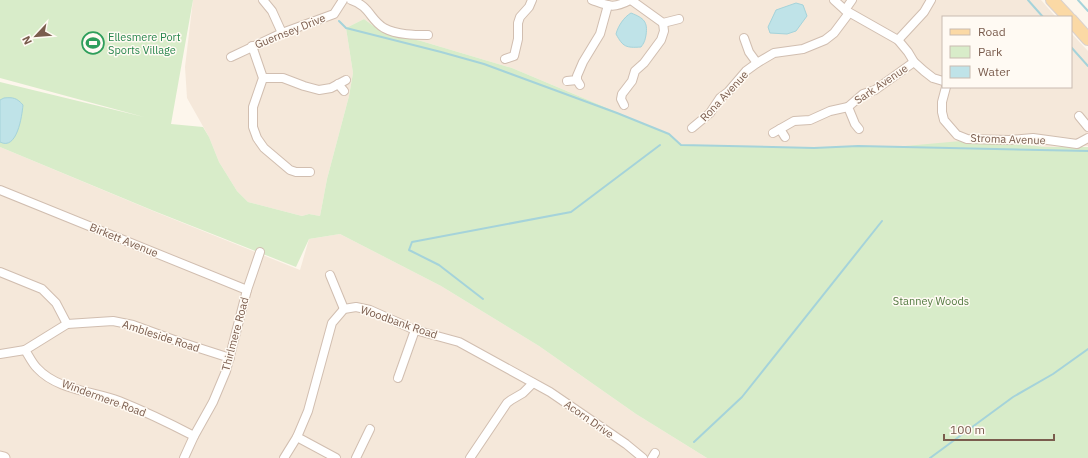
<svg xmlns="http://www.w3.org/2000/svg" width="1088" height="458" font-family="'IBM Plex Sans',sans-serif">
<rect width="100%" height="100%" fill="#fdf6ec"/>
<g fill="#f5e8da">
<polygon points="193,0 1041,0 1056,17 943,17 943,87 1071,87 1071,33 1088,51 1088,146 1045,147 1010,143 894,147 858,146 814,148 681,145 669,134 512,68 421,41 383,33 364,19 346,28 353,73 349,96 327,179 320,216 309,214 302,216 248,202 237,191 219,162 209,137 187,98 185,67"/>
<polygon points="0,147 158,213 300,270 309,239 340,234 441,286 539,346 636,414 707,458 0,458"/>
</g>
<polygon fill="#d8ecc9" points="0,0 193,0 171,124 203,127 209,137 219,162 237,191 248,202 302,216 309,214 320,216 327,179 349,96 353,73 346,28 364,19 383,33 421,41 512,68 669,134 681,145 814,148 858,146 894,147 961,141 1010,143 1045,147 1088,147 1088,458 707,458 636,414 539,346 441,286 340,234 309,239 296,267 154,211 0,147 0,82 144,117 0,78"/>
<g fill="#bfe3e8" stroke="#a5d3da">
<polygon points="796,3 803,5 807,16 796,31 787,34 770,33 768,27 776,10"/>
<path d="M631,13C644,18 648,22 646,35C645,41 644,43 641,47C626,48 623,47 616,34C618,26 624,17 631,13Z"/>
<path d="M4,98C13,97 17,98 23,105C22,116 17,151 0,142V100Z"/>
</g>
<g fill="none" stroke-linecap="round" stroke-linejoin="round">
<g stroke="#a5d3da" stroke-width="2">
<polyline points="1028,0 1043,17"/>
<polyline points="1078,0 1088,11"/>
<polyline points="339,21 346,28 441,52 484,64 617,113 669,134 681,145 814,148 858,146 1088,151"/>
<polyline points="1071,47 1088,66"/>
<polyline points="483,299 439,265 409,250 412,242 571,212 660,145"/>
<polyline points="694,442 742,397 882,221"/>
<polyline points="930,458 1013,397 1053,374 1088,349"/>
</g>
<g stroke="#d1beb0" stroke-width="10">
<g id="street">
<polyline points="263,0 272,11 282,33"/>
<path d="M351,0C370,6 370,20 384,28C397,35 415,35 428,35"/>
<path d="M592,0C609,6 613,9 630,0"/>
<polyline points="631,0 663,23 679,19"/>
<polyline points="834,0 845,10 898,40 908,52 914,62 924,71 933,78 943,81"/>
<polyline points="845,10 852,0"/>
<polyline points="744,38 749,52 757,63"/>
<polyline points="898,40 924,12 931,0"/>
<polyline points="252,46 263,78 253,107 253,127 257,138 264,148 290,170 296,172 310,172"/>
<polyline points="231,57 282,33 334,14 343,0"/>
<polyline points="505,59 514,56 518,39 518,23 520,17 529,7 532,0"/>
<polyline points="263,78 283,78 304,86 319,90 331,88 346,80"/>
<polyline points="567,81 577,80"/>
<polyline points="338,84 344,91"/>
<polyline points="580,85 577,80 577,76 583,62 600,34 608,5"/>
<polyline points="946,87 942,102 942,112 944,120 957,135 967,139 1009,140 1033,138 1077,144 1088,138"/>
<polyline points="624,105 621,99 622,94 632,81 635,71 644,63 661,40 664,31 663,23"/>
<polyline points="1079,116 1088,127"/>
<polyline points="692,128 710,113 720,98 728,92 746,71 757,63 774,53 803,49 825,40 834,33 849,13"/>
<polyline points="780,129 785,137"/>
<polyline points="859,129 855,124 848,107 863,94 875,90 914,62"/>
<polyline points="773,133 794,121 810,120 830,111 848,107"/>
<polyline points="0,190 247,290"/>
<polyline points="0,272 42,289 56,303 67,324"/>
<polyline points="330,275 344,309"/>
<polyline points="25,350 67,324 113,321 133,325 177,341 230,358"/>
<path d="M0,354L25,350C29,356 32,363 37,368C57,390 92,391 119,401C144,411 169,423 194,436"/>
<polyline points="398,378 415,330"/>
<polyline points="297,437 336,458"/>
<polyline points="184,458 194,436 213,402 226,371 247,290 260,252"/>
<polyline points="284,458 297,437 308,411 332,323 344,309 356,307 370,310 415,330 459,342 550,392 626,444 643,458"/>
<polyline points="356,458 370,429"/>
<polyline points="470,458 507,403 511,400 523,393 533,383"/>
<polyline points="652,458 655,453"/>
</g>
</g>
<g stroke="#d6c0b0" stroke-width="13">
<polyline id="secondary" points="0,457 4,458"/>
</g>
<g stroke="#dad1cd" stroke-width="14">
<g id="primary">
<polyline points="1052,0 1068,17"/>
<polyline points="1071,20 1088,39"/>
</g>
</g>
<use href="#street" stroke="#fff" stroke-width="8"/>
<use href="#secondary" stroke="#fff" stroke-width="11"/>
<use href="#primary" stroke="#fbd9a5" stroke-width="12"/>
</g>
<defs>
<g id="stadium-ring" transform="scale(1.15)"><circle r="9.5" fill="#fffaf3" stroke="#2e9e5b" stroke-width="1.5"/><path d="M0-5a6.5 5 0 1 0 0 10a6.5 5 0 1 0 0-10ZM-3.5-1.8h7v3.6h-7Z" fill="#2e9e5b"/></g>
</defs>
<g fill-rule="evenodd">
<use href="#stadium-ring" x="93" y="43"/>
</g>
<g text-anchor="middle" dominant-baseline="central" stroke-width="3" stroke-linejoin="round" paint-order="stroke">
<g font-size="11" fill="#7a5c4d" stroke="#fffaf3">
<text transform="translate(290 31) rotate(-22)">Guernsey Drive</text>
<text transform="translate(881 84) rotate(-34)">Sark Avenue</text>
<text transform="translate(724 96) rotate(-47)">Rona Avenue</text>
<text transform="translate(1008 139) rotate(2)">Stroma Avenue</text>
<text transform="translate(124 240) rotate(22)">Birkett Avenue</text>
<text transform="translate(399 322) rotate(19)">Woodbank Road</text>
<text transform="translate(235 334) rotate(-75)">Thirlmere Road</text>
<text transform="translate(161 336) rotate(18)">Ambleside Road</text>
<text transform="translate(104 398) rotate(20)">Windermere Road</text>
<text transform="translate(589 419) rotate(35)">Acorn Drive</text>
</g>
<g font-size="11" fill="#27864d" stroke="#fffaf3" text-anchor="start">
<text x="108" y="37">Ellesmere Port<tspan x="108" dy="13">Sports Village</tspan></text>
</g>
<g font-size="11" fill="#537a41" stroke="#fffaf3">
<text x="931" y="301">Stanney Woods</text>
</g>
</g>
<rect x="942" y="16" width="130" height="72" fill="#fffaf3" stroke="#cabbb1"/>
<rect x="950" y="29" width="20" height="6" fill="#fbd9a5" stroke="#cabbb1"/>
<text x="978" y="36" font-size="12" fill="#7a5c4d">Road</text>
<rect x="950" y="46" width="20" height="12" fill="#d8ecc9" stroke="#cabbb1"/>
<text x="978" y="56" font-size="12" fill="#7a5c4d">Park</text>
<rect x="950" y="66" width="20" height="12" fill="#bfe3e8" stroke="#cabbb1"/>
<text x="978" y="76" font-size="12" fill="#7a5c4d">Water</text>
<g transform="translate(36 36) rotate(244)" stroke="#fffaf3" stroke-width="3" paint-order="stroke">
<path d="M0-3L7 15L0 10L-7 15Z" fill="#7a5c4d"/>
<text y="-6" font-size="11" font-weight="bold" text-anchor="middle" fill="#7a5c4d">N</text>
</g>
<path d="M944 434v6h110v-6" fill="none" stroke="#7a5c4d" stroke-width="2"/>
<text x="950" y="434" font-size="12" fill="#7a5c4d" stroke="#fffaf3" stroke-width="3" paint-order="stroke">100 m</text>
</svg>
